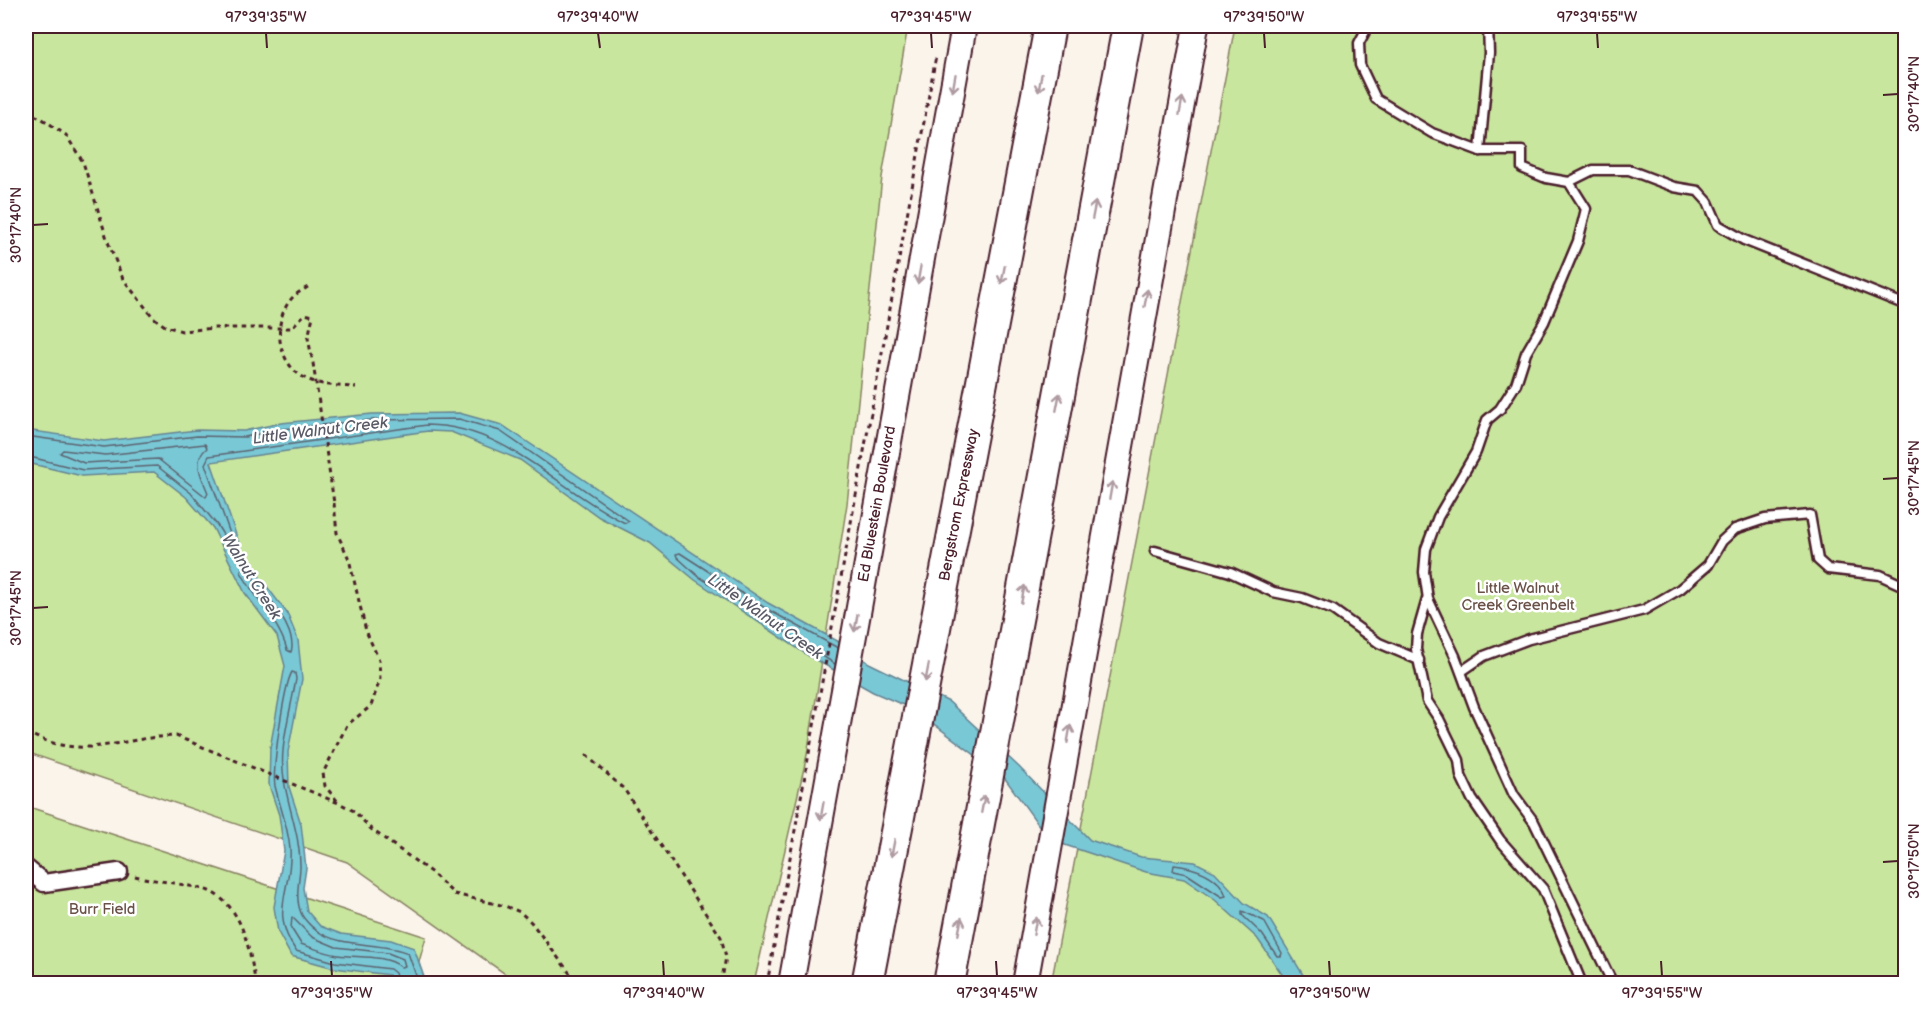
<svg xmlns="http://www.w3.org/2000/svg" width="1931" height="1009" font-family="'Balsamiq Sans',sans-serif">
<rect width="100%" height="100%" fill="#faf4eb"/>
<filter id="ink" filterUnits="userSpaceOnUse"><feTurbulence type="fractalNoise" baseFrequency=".0167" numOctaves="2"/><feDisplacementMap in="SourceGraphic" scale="12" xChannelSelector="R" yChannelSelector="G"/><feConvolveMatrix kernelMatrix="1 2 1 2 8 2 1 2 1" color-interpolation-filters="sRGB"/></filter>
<g filter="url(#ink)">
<g fill="#c8e69d" stroke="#898264" stroke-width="1.5">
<polygon points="26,26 908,26 882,177 847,504 807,755 754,983 518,983 347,862 26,752"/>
<polygon points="1235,26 1905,26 1905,983 1051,984"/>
<polygon points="26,806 426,937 413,983 26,984"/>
</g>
<polygon fill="#79c8d6" stroke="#668492" stroke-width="1.5" points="459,413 502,425 768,603 841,643 869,663 949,702 1019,767 1090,840 1141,857 1195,862 1215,872 1244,903 1268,917 1308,983 1288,983 1257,938 1215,900 1184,879 1146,872 1065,845 1040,827 1004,777 915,710 873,692 809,656 695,580 650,543 599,517 520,460 451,432 428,431 211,462 243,555 287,613 298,640 302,679 288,752 289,787 301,824 306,868 303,888 307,911 320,926 341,934 391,940 414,948 426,983 393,983 389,975 334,968 291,956 278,932 274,907 284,851 279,815 269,785 270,748 285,666 277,636 245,593 213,528 186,497 154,472 82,476 32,464 26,460 26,430 104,441 197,430 244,431 281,423 372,414"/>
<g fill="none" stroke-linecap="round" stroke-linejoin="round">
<g stroke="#5d636f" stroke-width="1.5">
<path d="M26,436L104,447L197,436L245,437L282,429L372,420L459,419L500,431L629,521L625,523C558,490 508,426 427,425L209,456L205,464L233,542L230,546L217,525L191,493L157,466L83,470L26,456"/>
<path d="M205,444L207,448C191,461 202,477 208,493L206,497L158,459L84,463L60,453L63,450L105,455Z"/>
<path d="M242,568L246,569C260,587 299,630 291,652L287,650C279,621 255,599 241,572Z"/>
<polyline points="835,664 698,576 677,557 676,554 680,553 765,608 838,648"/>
<path d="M1174,865C1193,867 1220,875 1226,896L1222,897L1187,874L1173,871Z"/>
<polygon points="1242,911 1264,921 1282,953 1281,956 1277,956 1262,934 1242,915"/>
<path d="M292,917L312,937L336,947L388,953L403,959L405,966L401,967C385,954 358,958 338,955C325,953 313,948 301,944L291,928Z"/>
<path d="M398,984L395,973L390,969L335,962L296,951C268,911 293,889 290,849C288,826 280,807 275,786C272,770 284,685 292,672L295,673L296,679C292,703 285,727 283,751C279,791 301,827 300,868C299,883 295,898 301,913C303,918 311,927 316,930C341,949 380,941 408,953L419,984"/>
</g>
<g stroke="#4a1f2b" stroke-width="13">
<g id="lane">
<polyline points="1368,26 1359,43 1360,65 1376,99 1432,133 1480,151"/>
<polyline points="1488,26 1489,53 1480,151 1522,151 1522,168 1546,178 1569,182 1586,209 1578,241 1544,322 1526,353 1516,384 1500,409 1487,420 1476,452 1438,517 1426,549 1424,572 1428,599 1455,656 1474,707 1514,795 1534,822 1613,984"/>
<polyline points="1569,182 1593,170 1629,170 1674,187 1698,191 1708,202 1718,225 1744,240 1906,305"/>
<polyline points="1155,551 1230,572 1273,592 1302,598 1333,610 1379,643 1419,660"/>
<polyline points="1427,599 1417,634 1416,649 1427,701 1439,719 1459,760 1461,776 1472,799 1500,840 1543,889 1582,984"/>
<polyline points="1462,671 1484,656 1529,639 1644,610 1680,589 1708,565 1722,541 1735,529 1765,519 1810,515 1818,560 1828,569 1880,575 1906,587"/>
</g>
</g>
<g stroke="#4a1f2b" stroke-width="21">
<polyline id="street" points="26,868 44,883 119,872"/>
</g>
<g stroke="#4a1f2b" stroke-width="28">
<g id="secondary">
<polyline points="791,984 964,26"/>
<polyline points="1025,984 1196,26"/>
</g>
</g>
<g stroke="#4a1f2b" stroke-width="34">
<g id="highway">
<polyline points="867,984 1050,26"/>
<polyline points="949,984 1128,26"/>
</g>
</g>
<g stroke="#4a1f2b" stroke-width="3" stroke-dasharray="4.5 4.5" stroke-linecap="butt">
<polyline points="26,112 41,118 66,135 83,162 108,242 123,279 153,317 165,326 182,331 215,328 291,328 305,314 313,316 308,338 313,363"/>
<path d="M308,287C303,290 297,293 293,297C272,319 276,359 301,376C318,386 337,386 356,387"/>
<polyline points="334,503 337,533 349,559 366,631 379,660 380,679 371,706 347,725 323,773 325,786 339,803"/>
<path d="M26,732C84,763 117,737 176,736L341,804L354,811L371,829L432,873L454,894L505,906L520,912L531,922L578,984"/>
<polyline points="586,755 624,789 721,937 726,957 721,984"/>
<path d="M135,876C154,881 194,885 209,891C244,907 249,950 256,984"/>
<polyline points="767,984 936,56"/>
</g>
<use href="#lane" stroke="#fff" stroke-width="8"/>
<use href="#street" stroke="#fff" stroke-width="16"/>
<use href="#secondary" stroke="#fff" stroke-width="24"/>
<use href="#highway" stroke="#fff" stroke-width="30"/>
<polyline stroke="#4a1f2b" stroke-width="3" stroke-dasharray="4.5 4.5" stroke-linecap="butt" points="313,363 334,503"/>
</g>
<defs><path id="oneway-shaft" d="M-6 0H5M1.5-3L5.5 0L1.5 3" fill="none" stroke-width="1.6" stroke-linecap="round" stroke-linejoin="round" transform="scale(1.5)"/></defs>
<g stroke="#ae9aa0">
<use href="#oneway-shaft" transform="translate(954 83) rotate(100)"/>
<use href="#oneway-shaft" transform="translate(1040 83) rotate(100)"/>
<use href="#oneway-shaft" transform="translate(1181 106) rotate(-80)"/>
<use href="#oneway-shaft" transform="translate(1094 210) rotate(-79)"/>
<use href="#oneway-shaft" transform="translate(919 275) rotate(100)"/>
<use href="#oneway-shaft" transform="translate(1003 275) rotate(101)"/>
<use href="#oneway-shaft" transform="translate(1146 298) rotate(-80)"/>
<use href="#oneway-shaft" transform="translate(1058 402) rotate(-79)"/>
<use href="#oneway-shaft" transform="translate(1111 490) rotate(-80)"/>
<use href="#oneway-shaft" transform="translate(1023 594) rotate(-79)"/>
<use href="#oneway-shaft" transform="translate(856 623) rotate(100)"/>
<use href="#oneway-shaft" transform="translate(927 673) rotate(101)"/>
<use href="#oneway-shaft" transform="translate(1069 734) rotate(-80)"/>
<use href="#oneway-shaft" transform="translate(983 804) rotate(-79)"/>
<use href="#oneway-shaft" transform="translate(822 811) rotate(100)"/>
<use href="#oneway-shaft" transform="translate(893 848) rotate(101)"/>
<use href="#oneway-shaft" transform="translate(960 926) rotate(-79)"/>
<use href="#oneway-shaft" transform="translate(1035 926) rotate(-80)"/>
</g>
</g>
<path fill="none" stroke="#4a1f2b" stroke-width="2" d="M266,33L267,48M598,33L600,48M931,33L932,48M1264,33L1265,48M1597,33L1598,48M1883,95L1898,94M33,225L48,224M1883,479L1898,478M33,608L48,607M1883,862L1898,861M331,961L332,976M663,961L664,976M996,961L997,976M1329,961L1330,976M1661,961L1662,976"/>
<g text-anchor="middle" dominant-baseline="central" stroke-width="5" stroke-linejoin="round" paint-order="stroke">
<g font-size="15" fill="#4a1f2b" stroke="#fff">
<text transform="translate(877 504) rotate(-80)">Ed Bluestein Boulevard</text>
<text transform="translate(959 505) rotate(-79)">Bergstrom Expressway</text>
</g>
<g font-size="15" fill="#6a5148" stroke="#fff">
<text x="1518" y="588">Little Walnut<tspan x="1518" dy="17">Creek Greenbelt</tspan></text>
<text x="102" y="909">Burr Field</text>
</g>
<g font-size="16" font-style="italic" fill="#5a5a67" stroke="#fff">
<text transform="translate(320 431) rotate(-7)">Little Walnut Creek</text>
<text transform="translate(251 577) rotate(58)">Walnut Creek</text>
<text transform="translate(765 617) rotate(35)">Little Walnut Creek</text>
</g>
</g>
<rect width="1931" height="1009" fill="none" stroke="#fff" stroke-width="66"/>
<rect x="33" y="33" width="1865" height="943" fill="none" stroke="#4a1f2b" stroke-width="2"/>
<g font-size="15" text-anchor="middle" fill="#4a1f2b">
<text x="266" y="22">97°39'35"W</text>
<text x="598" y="22">97°39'40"W</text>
<text x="931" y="22">97°39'45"W</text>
<text x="1264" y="22">97°39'50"W</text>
<text x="1597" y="22">97°39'55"W</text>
<text transform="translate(1914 94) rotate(-90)" y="5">30°17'40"N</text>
<text transform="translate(16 225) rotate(-90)" y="5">30°17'40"N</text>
<text transform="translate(1914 478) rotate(-90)" y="5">30°17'45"N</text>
<text transform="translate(16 608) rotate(-90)" y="5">30°17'45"N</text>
<text transform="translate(1914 861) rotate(-90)" y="5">30°17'50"N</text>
<text x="332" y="998">97°39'35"W</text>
<text x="664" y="998">97°39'40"W</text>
<text x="997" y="998">97°39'45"W</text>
<text x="1330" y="998">97°39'50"W</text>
<text x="1662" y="998">97°39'55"W</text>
</g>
</svg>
